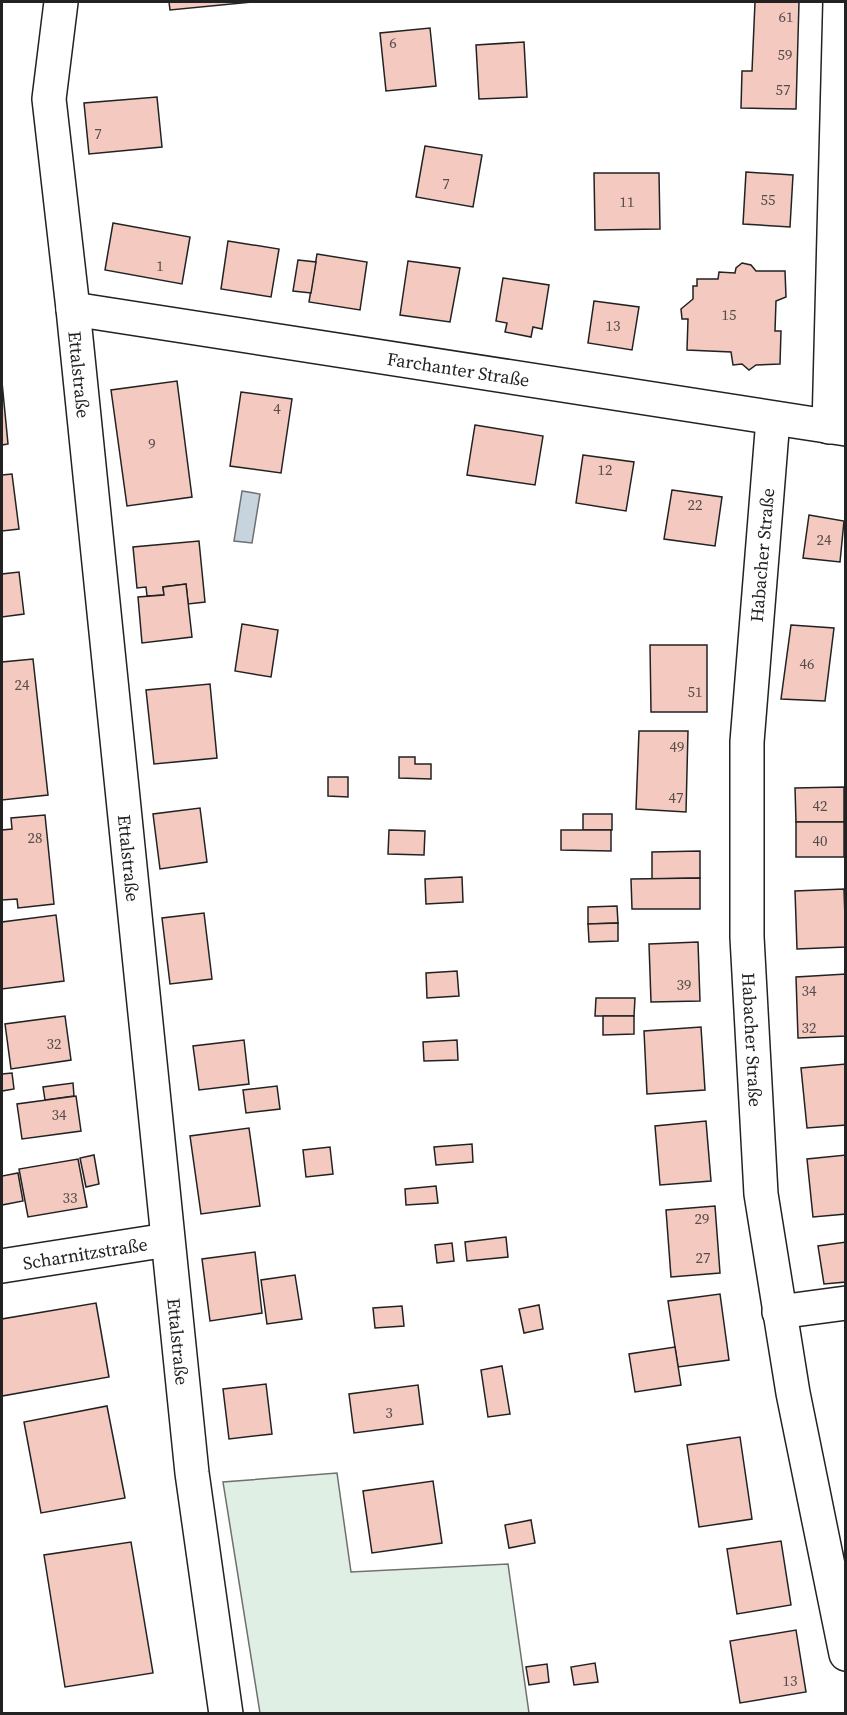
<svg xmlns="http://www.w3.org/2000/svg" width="847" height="1715" font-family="'Source Serif 4',serif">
<rect width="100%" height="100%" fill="#fff"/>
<polygon fill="#e0efe3" stroke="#6f6f6f" stroke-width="1.5" points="337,1473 351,1572 508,1564 529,1713 260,1713 223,1482"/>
<polygon fill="#c7d3dd" stroke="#6f6f6f" stroke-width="1.5" points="242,491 260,494 252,543 234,541"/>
<g fill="#f3c9c0" stroke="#222" stroke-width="1.5">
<polygon points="169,2 252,2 170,10"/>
<polygon points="755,2 799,2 796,109 741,108 742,71 752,71"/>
<polygon points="430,28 436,86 386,91 380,33"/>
<polygon points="524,42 527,97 479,99 476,45"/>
<polygon points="157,97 162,147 89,154 84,103"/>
<polygon points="425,146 482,155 473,207 416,197"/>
<polygon points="746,172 793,175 790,227 743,224"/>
<polygon points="594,173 659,173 660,229 595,230"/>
<polygon points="113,223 190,237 182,284 105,270"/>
<polygon points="228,241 279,249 271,297 221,289"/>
<polygon points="317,254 367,262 360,310 309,302"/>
<polygon points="298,260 316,262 311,293 293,291"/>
<polygon points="408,261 460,268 450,322 400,315"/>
<polygon points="742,263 751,265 756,271 785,271 786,297 776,301 775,331 781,331 780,364 756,365 749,370 742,364 733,365 731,352 687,350 688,319 682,319 681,309 693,299 693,286 697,286 697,279 718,279 719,272 735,273 736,268"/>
<polygon points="503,278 549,285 542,329 533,327 531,337 505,332 507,323 496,321"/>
<polygon points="594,301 639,307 632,350 588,343"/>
<polygon points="177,381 192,497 127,506 111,390"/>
<polygon points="2,382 8,444 2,445"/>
<polygon points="241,392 292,399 281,473 230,466"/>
<polygon points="475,425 543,436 535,485 467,475"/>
<polygon points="583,455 634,462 626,511 576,503"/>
<polygon points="12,474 19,529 2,531 2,475"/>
<polygon points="672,490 722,497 715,546 664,539"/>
<polygon points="809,515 844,521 840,562 803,558"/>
<polygon points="199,541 205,602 188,604 186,584 163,587 164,595 147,596 146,587 137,588 133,547"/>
<polygon points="19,572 24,614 2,617 2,574"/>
<polygon points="186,584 192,637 142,643 138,597 164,595 163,587"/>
<polygon points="242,624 278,630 271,677 235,671"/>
<polygon points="791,625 834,628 825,701 781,699"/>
<polygon points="650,645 707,645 707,712 651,712"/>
<polygon points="33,659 48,795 2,800 2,662"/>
<polygon points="210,684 217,758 154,764 146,690"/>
<polygon points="639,731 688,731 686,812 636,809"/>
<polygon points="399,757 415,757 415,764 431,764 431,779 399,778"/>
<polygon points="328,777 348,777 348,797 328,796"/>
<polygon points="844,787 844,822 796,822 795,788"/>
<polygon points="200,808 207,862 160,869 153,814"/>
<rect x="583" y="814" width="29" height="16"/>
<polygon points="45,815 54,904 18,908 17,899 2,900 2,830 12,829 11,818"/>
<rect x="796" y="822" width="48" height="35"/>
<polygon points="389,830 425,831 424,855 388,854"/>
<polygon points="561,830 611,830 611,851 561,850"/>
<polygon points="700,851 700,878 652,879 652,852"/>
<polygon points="462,877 463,902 426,904 425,879"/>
<polygon points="700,878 700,909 632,909 631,879"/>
<polygon points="844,889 846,947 797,949 795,891"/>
<polygon points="617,906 618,923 588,924 588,907"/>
<polygon points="204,913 212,979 170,984 162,918"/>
<polygon points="56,915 64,981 2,989 2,922"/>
<polygon points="618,923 618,941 589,942 588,924"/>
<polygon points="698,942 700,1001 651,1002 649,944"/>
<polygon points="457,971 459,996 427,998 426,973"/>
<polygon points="846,974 846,1036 798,1038 796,977"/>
<polygon points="596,998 635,998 634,1016 595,1016"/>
<polygon points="65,1016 71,1060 11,1069 5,1024"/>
<polygon points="603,1016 634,1016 634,1034 603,1035"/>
<polygon points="701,1027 705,1090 647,1094 644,1031"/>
<polygon points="244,1040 249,1084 199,1090 193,1046"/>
<polygon points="457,1040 458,1060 424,1061 423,1042"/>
<polygon points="846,1064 846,1125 807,1128 801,1068"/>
<polygon points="12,1073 14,1089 2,1091 2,1074"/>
<polygon points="73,1083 74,1096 45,1100 43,1087"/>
<polygon points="277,1086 280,1109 246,1113 243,1090"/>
<polygon points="76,1096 81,1131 22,1139 17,1104"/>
<polygon points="706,1121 711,1181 660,1185 655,1126"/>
<polygon points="249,1128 260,1206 201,1214 190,1136"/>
<polygon points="472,1144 473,1162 436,1165 434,1147"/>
<polygon points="330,1147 333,1174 306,1177 303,1150"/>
<polygon points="94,1155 99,1184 86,1187 80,1158"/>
<polygon points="846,1155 846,1214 813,1217 807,1159"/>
<polygon points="78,1159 87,1207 28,1217 19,1169"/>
<polygon points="18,1173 23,1201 2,1205 2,1176"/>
<polygon points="436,1186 438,1203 406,1205 405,1189"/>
<polygon points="715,1206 720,1273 671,1277 666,1210"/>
<polygon points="506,1237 508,1257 467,1261 465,1242"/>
<polygon points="846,1242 846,1282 824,1284 818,1246"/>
<polygon points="452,1243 454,1261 437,1263 435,1245"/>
<polygon points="255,1252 262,1313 210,1321 202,1259"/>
<polygon points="295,1275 302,1319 267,1324 261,1280"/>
<polygon points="720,1294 729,1360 678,1367 668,1301"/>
<polygon points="96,1303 109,1377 2,1396 2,1319"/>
<polygon points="539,1305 543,1329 524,1333 519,1309"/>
<polygon points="402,1306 404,1326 375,1328 373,1308"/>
<polygon points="675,1347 681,1385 635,1392 629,1354"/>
<polygon points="502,1366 510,1414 488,1417 481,1370"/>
<polygon points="266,1384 272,1434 229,1439 223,1389"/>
<polygon points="418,1385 423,1424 354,1433 349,1394"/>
<polygon points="107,1406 125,1498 41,1513 24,1422"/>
<polygon points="740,1437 752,1519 699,1527 687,1445"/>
<polygon points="433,1481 442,1543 372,1553 363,1491"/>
<polygon points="531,1520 535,1543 509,1548 505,1525"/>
<polygon points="781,1541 791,1605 737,1614 727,1549"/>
<polygon points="131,1542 153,1673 65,1687 44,1555"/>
<polygon points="796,1630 806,1692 740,1703 730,1641"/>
<polygon points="595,1663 598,1682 574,1685 571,1667"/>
<polygon points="547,1664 549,1682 529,1685 526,1667"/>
</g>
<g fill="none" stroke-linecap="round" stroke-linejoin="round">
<g stroke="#222" stroke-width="36">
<g id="minor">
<path id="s1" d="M61,2L49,99L73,309L192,1473L226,1714"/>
<path id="s2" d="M73,309L846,429"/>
<path id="s3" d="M773,419L747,742V937L761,1194L793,1393L846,1654"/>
<polyline points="829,427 840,2"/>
<path id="s4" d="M2,1266L167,1240"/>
<polyline points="779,1312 846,1303"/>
</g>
</g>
<use href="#minor" stroke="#fff" stroke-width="33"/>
</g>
<g text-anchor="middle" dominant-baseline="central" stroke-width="4.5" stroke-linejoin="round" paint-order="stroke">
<g font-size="15" fill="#564c4a">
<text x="786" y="16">61</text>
<text x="393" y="42">6</text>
<text x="785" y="54">59</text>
<text x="783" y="89">57</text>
<text x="98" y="133">7</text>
<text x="446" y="183">7</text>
<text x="768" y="199">55</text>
<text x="627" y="201">11</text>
<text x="160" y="265">1</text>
<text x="729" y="314">15</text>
<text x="613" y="325">13</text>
<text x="277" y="408">4</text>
<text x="152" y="443">9</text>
<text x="605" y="469">12</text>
<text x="695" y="504">22</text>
<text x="824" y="539">24</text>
<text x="807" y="663">46</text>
<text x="22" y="684">24</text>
<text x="695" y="691">51</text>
<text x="677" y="746">49</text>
<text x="676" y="797">47</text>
<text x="820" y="805">42</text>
<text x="35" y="837">28</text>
<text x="820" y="840">40</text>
<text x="684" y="984">39</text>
<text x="809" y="990">34</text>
<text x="809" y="1027">32</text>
<text x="54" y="1043">32</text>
<text x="59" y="1114">34</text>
<text x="70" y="1197">33</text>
<text x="702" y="1218">29</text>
<text x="703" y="1257">27</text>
<text x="389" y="1412">3</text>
<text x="790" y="1680">13</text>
</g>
<g font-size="18" fill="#222" stroke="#fff">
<text stroke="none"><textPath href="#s2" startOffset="390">Farchanter Straße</textPath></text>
<text stroke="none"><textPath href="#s1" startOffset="375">Ettalstraße</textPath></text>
<text transform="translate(762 555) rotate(-85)">Habacher Straße</text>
<text stroke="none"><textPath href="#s1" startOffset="861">Ettalstraße</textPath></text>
<text stroke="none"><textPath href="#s3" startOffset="622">Habacher Straße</textPath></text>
<text stroke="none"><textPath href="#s4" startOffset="84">Scharnitzstraße</textPath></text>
<text stroke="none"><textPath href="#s1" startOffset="1347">Ettalstraße</textPath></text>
</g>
</g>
<rect width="847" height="1715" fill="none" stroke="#222222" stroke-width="6"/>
</svg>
